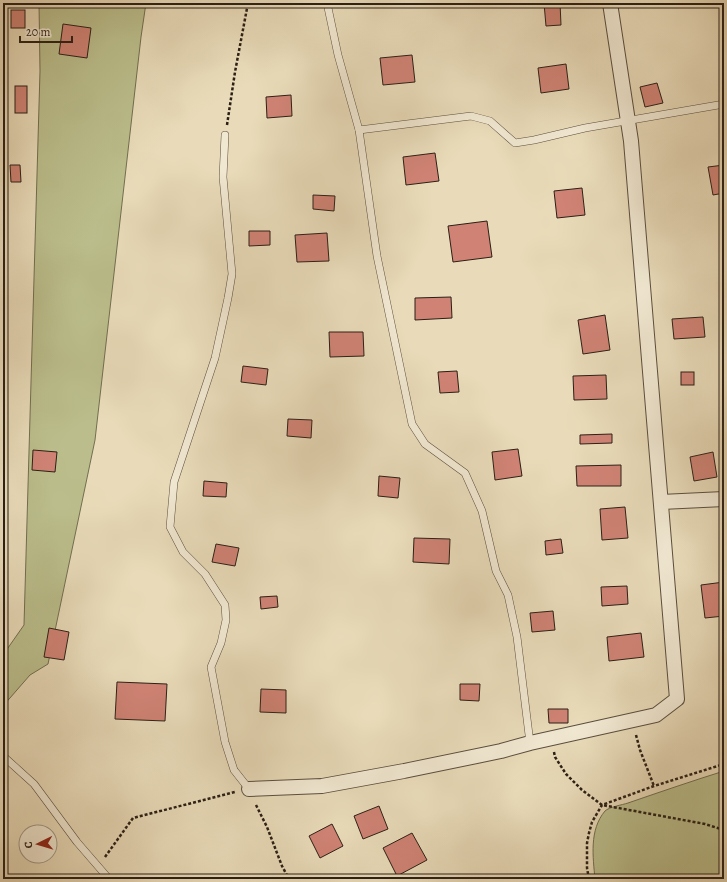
<svg xmlns="http://www.w3.org/2000/svg" width="727" height="882" font-family="Alegreya,serif">
<rect width="100%" height="100%" fill="#e9dbb9"/>
<filter id="stains"><feTurbulence type="fractalNoise" baseFrequency=".005" numOctaves="4"/><feColorMatrix values="0 0 0 0 .2 0 0 0 0 .09 0 0 0 0 .02 0 0 0 .5 -.17"/></filter>
<radialGradient id="worn" r=".72"><stop offset=".6" stop-color="#630" stop-opacity="0"/><stop offset="1" stop-color="#630" stop-opacity=".3"/></radialGradient>
<g fill="#bbbe8c" stroke="#726e51">
<polygon points="39,3 146,3 141,37 95,440 48,664 30,675 3,706 3,655 24,625 40,71"/>
<path d="M724,771V879H595C593,857 589,830 605,811C609,807 622,805 628,803C660,792 692,781 724,771Z"/>
</g>
<g fill="#d08375" stroke="#2a1f16">
<polygon points="544,3 560,3 561,25 546,26"/>
<rect x="11" y="10" width="14" height="18"/>
<polygon points="63,24 91,28 87,58 59,54"/>
<polygon points="412,55 415,82 383,85 380,58"/>
<polygon points="566,64 569,89 541,93 538,68"/>
<polygon points="657,83 663,103 645,107 640,87"/>
<rect x="15" y="86" width="12" height="27"/>
<polygon points="291,95 292,116 267,118 266,97"/>
<polygon points="435,153 439,181 406,185 403,157"/>
<polygon points="10,165 20,165 21,182 11,182"/>
<polygon points="724,165 724,193 713,195 708,167"/>
<polygon points="582,188 585,215 557,218 554,191"/>
<polygon points="313,195 335,196 334,211 313,209"/>
<polygon points="487,221 492,257 453,262 448,226"/>
<polygon points="249,231 270,231 270,245 249,246"/>
<polygon points="327,233 329,261 297,262 295,235"/>
<polygon points="451,297 452,318 415,320 415,298"/>
<polygon points="605,315 610,350 583,354 578,320"/>
<polygon points="703,317 705,337 674,339 672,319"/>
<polygon points="329,332 363,332 364,356 330,357"/>
<polygon points="243,366 268,369 266,385 241,382"/>
<polygon points="457,371 459,392 440,393 438,372"/>
<rect x="681" y="372" width="13" height="13"/>
<polygon points="606,375 607,399 574,400 573,376"/>
<polygon points="288,419 312,420 311,438 287,436"/>
<polygon points="612,434 612,443 580,444 580,435"/>
<polygon points="518,449 522,476 495,480 492,452"/>
<polygon points="33,450 57,452 55,472 32,470"/>
<polygon points="713,452 717,477 694,481 690,457"/>
<polygon points="621,465 621,486 577,486 576,466"/>
<polygon points="379,476 400,478 398,498 378,496"/>
<polygon points="204,481 227,483 226,497 203,496"/>
<polygon points="625,507 628,538 602,540 600,509"/>
<polygon points="414,538 450,539 449,564 413,562"/>
<polygon points="561,539 563,553 546,555 545,541"/>
<polygon points="216,544 239,548 235,566 212,562"/>
<polygon points="724,582 724,616 705,618 701,585"/>
<polygon points="627,586 628,604 602,606 601,587"/>
<polygon points="277,596 278,607 261,609 260,597"/>
<polygon points="553,611 555,630 532,632 530,613"/>
<polygon points="49,628 69,632 64,660 44,657"/>
<polygon points="641,633 644,657 609,661 607,637"/>
<polygon points="117,682 167,684 165,721 115,719"/>
<polygon points="460,684 480,684 479,701 460,700"/>
<polygon points="261,689 286,690 286,713 260,712"/>
<polygon points="548,709 568,709 568,723 549,723"/>
<polygon points="379,806 388,829 363,839 354,816"/>
<polygon points="332,824 343,846 320,858 309,836"/>
<polygon points="412,833 427,860 397,876 383,848"/>
</g>
<g fill="none" stroke-linecap="round" stroke-linejoin="round">
<g stroke="#5a4e3f" stroke-width="8">
<g id="lane">
<polyline points="327,3 338,55 359,130 471,116 490,121 515,143 534,140 585,128 724,104"/>
<polyline points="359,130 377,256 412,424 425,444 465,473 482,511 496,571 508,595 517,637 530,743"/>
<polyline points="225,135 223,177 232,274 228,298 215,358 174,482 170,527 183,552 205,574 225,605 226,620 221,643 211,667 225,742 234,770 249,789"/>
<polyline points="3,756 34,784 77,842 109,879"/>
</g>
</g>
<g stroke="#5a4e3f" stroke-width="16">
<g id="street">
<polyline points="661,502 724,499"/>
<polyline points="249,789 322,786 404,771 501,751 530,743 656,715 677,699 631,141 610,3"/>
</g>
</g>
<g stroke="#2a1f16" stroke-width="2.5" stroke-dasharray="3 2" stroke-linecap="butt">
<polyline points="227,125 235,72 248,3"/>
<polyline points="636,735 640,750 654,786"/>
<polyline points="554,752 555,757 566,774 582,790 602,805 705,824 724,830"/>
<polyline points="256,805 267,827 282,866 289,879"/>
<polyline points="105,857 133,818 235,792"/>
<polyline points="589,879 587,868 587,843 589,833 592,822 602,805 654,786 724,764"/>
</g>
<use href="#lane" stroke="#f1e8d2" stroke-width="7"/>
<use href="#street" stroke="#f1e8d2" stroke-width="14"/>
</g>
<rect width="727" height="882" fill="none" stroke="#e9dbb9" stroke-width="16"/>
<rect x="4" y="4" width="719" height="874" fill="none" stroke="#2a1f16" stroke-width="2"/>
<rect x="8" y="8" width="711" height="866" fill="none" stroke="#2a1f16"/>
<g transform="translate(38 844) rotate(265)"><circle r="19" fill="#f1e8d2" stroke="#a19887"/>
<path d="M0-3L7 15L0 10L-7 15Z" fill="#8f2418"/>
<text y="-6" font-size="11" font-weight="bold" text-anchor="middle" fill="#2a1f16">С</text>
</g>
<path d="M20 36v6h52v-6" fill="none" stroke="#2a1f16" stroke-width="2"/>
<text x="26" y="36" font-size="12" fill="#2a1f16" stroke="#f1e8d2" stroke-width="3" paint-order="stroke">20 m</text>
<rect width="100%" height="100%" filter="url(#stains)"/>
<rect width="100%" height="100%" fill="url(#worn)"/>
</svg>
